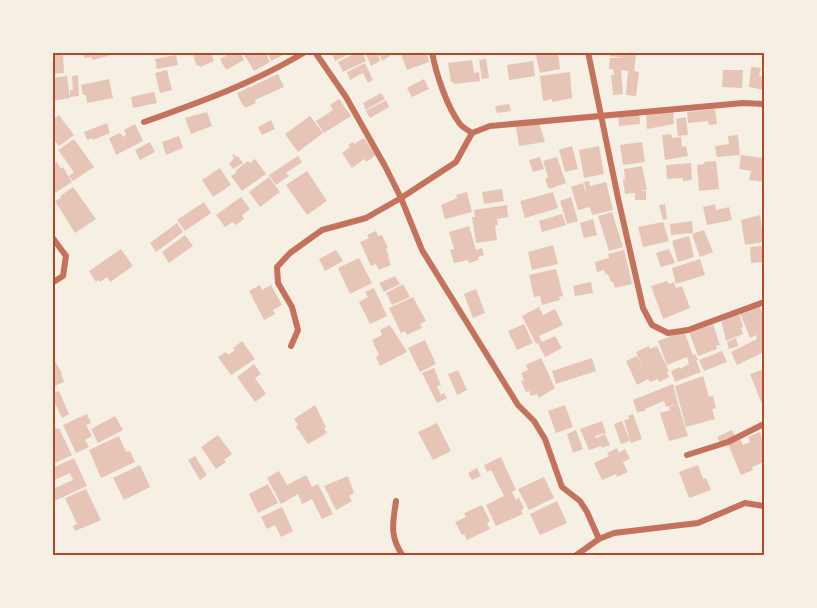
<svg xmlns="http://www.w3.org/2000/svg" width="817" height="608" font-family="'Noto Serif',serif">
<rect width="100%" height="100%" fill="#f6efe4"/>
<g fill="#e6c5b7">
<polygon points="84,52 108,52 108,56 92,60 92,57 84,58"/>
<polygon points="199,52 211,52 214,61 200,67 199,65 197,66 193,55"/>
<polygon points="224,52 240,52 244,60 226,70 220,59 226,56"/>
<polygon points="265,52 270,62 254,71 243,53"/>
<polygon points="267,52 284,52 285,54 271,61"/>
<polygon points="331,52 353,52 335,61"/>
<polygon points="358,52 362,52 366,61 343,72 338,62"/>
<polygon points="365,52 377,52 380,61 371,66"/>
<polygon points="378,52 396,52 382,61"/>
<polygon points="400,52 426,52 429,62 407,70"/>
<polygon points="535,52 558,52 560,69 540,73"/>
<polygon points="610,52 640,52 639,55 636,55 634,71 639,72 636,96 626,95 628,71 621,70 623,94 613,95 611,75 614,75 613,69 609,69 610,58 624,58 610,56"/>
<polygon points="54,54 63,54 64,73 52,74"/>
<polygon points="176,55 178,65 157,69 155,59"/>
<polygon points="486,59 489,78 482,79 479,60"/>
<polygon points="472,60 474,73 479,72 480,81 454,84 453,82 451,82 448,63"/>
<polygon points="533,61 535,76 509,80 507,65"/>
<polygon points="365,63 373,80 368,83 363,73 350,80 347,72"/>
<polygon points="751,67 761,68 759,76 764,77 764,90 749,87"/>
<polygon points="167,70 172,90 160,93 155,73"/>
<polygon points="723,70 743,70 742,88 722,87"/>
<polygon points="570,72 572,98 552,102 552,99 543,101 540,76"/>
<polygon points="278,74 284,87 255,100 256,103 245,108 244,105 243,106 237,93"/>
<polygon points="78,75 79,96 70,97 70,90 73,90 72,76"/>
<polygon points="67,76 70,98 52,101 52,78"/>
<polygon points="109,79 113,98 87,103 86,95 83,95 81,85"/>
<polygon points="424,79 429,89 412,97 407,88"/>
<polygon points="154,92 157,103 133,108 131,97"/>
<polygon points="381,93 385,99 366,110 363,103"/>
<polygon points="339,99 351,116 324,133 316,121 333,110 330,105"/>
<polygon points="386,100 389,107 370,118 366,111"/>
<polygon points="509,104 511,111 497,113 495,106"/>
<polygon points="715,109 717,124 709,125 708,121 688,123 687,112"/>
<polygon points="673,110 674,124 647,129 646,111"/>
<polygon points="639,111 640,124 619,126 618,112"/>
<polygon points="207,112 212,126 191,134 185,118"/>
<polygon points="59,115 74,135 59,146 52,138 52,120"/>
<polygon points="310,116 323,133 298,152 285,134"/>
<polygon points="686,117 688,135 678,136 676,119"/>
<polygon points="271,120 275,129 262,135 258,127"/>
<polygon points="107,123 110,133 93,140 92,138 87,140 84,132"/>
<polygon points="539,123 545,142 519,146 516,127"/>
<polygon points="135,124 143,141 116,155 109,138 120,133 123,137 126,135 124,130"/>
<polygon points="671,134 672,138 681,137 682,147 686,146 688,156 665,160 662,135"/>
<polygon points="738,135 740,155 717,157 715,146 729,144 728,136"/>
<polygon points="179,136 183,148 166,155 162,142"/>
<polygon points="364,138 376,155 366,162 364,159 352,168 342,153 350,147 348,145 353,142 354,144"/>
<polygon points="74,139 94,167 73,181 69,176 74,172 58,150"/>
<polygon points="150,142 155,152 140,160 135,150"/>
<polygon points="642,142 645,162 623,165 620,145"/>
<polygon points="572,146 578,169 565,172 559,150"/>
<polygon points="599,146 604,174 584,178 579,150"/>
<polygon points="234,154 236,157 238,156 243,163 233,169 229,164 234,158 232,155"/>
<polygon points="762,154 764,155 764,182 749,180 751,171 739,169 741,155 762,158"/>
<polygon points="298,156 302,162 286,173 289,176 276,185 269,175"/>
<polygon points="540,157 544,169 533,172 529,160"/>
<polygon points="557,157 566,183 549,189 545,179 548,177 543,161"/>
<polygon points="255,159 266,174 242,191 231,176 236,173 235,171 248,161 250,163"/>
<polygon points="716,161 719,189 699,191 697,165 705,164 704,162"/>
<polygon points="57,162 61,169 63,167 72,182 52,195 52,165"/>
<polygon points="691,163 692,180 683,181 683,178 667,179 666,165"/>
<polygon points="642,166 647,190 639,191 646,191 646,200 635,200 635,193 625,194 623,180 625,179 624,169"/>
<polygon points="220,168 231,185 213,197 202,180"/>
<polygon points="307,171 327,201 307,215 286,185"/>
<polygon points="269,177 280,192 260,207 249,192"/>
<polygon points="589,181 590,186 606,182 613,210 592,215 590,207 578,210 571,187 583,183 587,196 584,182"/>
<polygon points="73,187 96,219 75,233 55,201 61,198 60,196"/>
<polygon points="502,189 504,201 484,204 482,192"/>
<polygon points="467,192 472,212 445,219 441,205 457,198 456,195"/>
<polygon points="553,192 558,208 525,218 520,201"/>
<polygon points="241,197 250,209 242,215 244,219 236,225 233,222 225,227 216,215"/>
<polygon points="571,197 578,221 567,224 560,201"/>
<polygon points="204,202 211,213 185,231 177,220"/>
<polygon points="665,204 667,219 663,220 659,205"/>
<polygon points="715,204 716,210 729,207 732,220 707,225 703,207"/>
<polygon points="507,205 508,217 497,219 498,225 495,225 497,240 476,243 472,217 475,217 474,210"/>
<polygon points="612,212 623,247 609,251 598,216"/>
<polygon points="562,214 566,225 542,232 539,221"/>
<polygon points="760,215 764,242 745,245 741,220"/>
<polygon points="593,219 597,235 584,238 580,223"/>
<polygon points="692,221 693,233 671,235 670,224"/>
<polygon points="663,222 669,241 643,247 638,227"/>
<polygon points="177,223 183,232 156,252 150,243"/>
<polygon points="469,226 476,250 482,248 484,255 478,257 479,260 469,263 468,260 454,263 450,250 454,249 449,232"/>
<polygon points="704,230 713,252 700,257 692,234"/>
<polygon points="376,231 378,236 382,235 388,248 386,249 389,256 388,257 391,265 379,270 376,264 371,266 360,242 369,238 367,235"/>
<polygon points="185,235 193,246 169,263 162,252"/>
<polygon points="689,236 694,257 678,262 672,241"/>
<polygon points="553,245 558,264 532,270 528,252"/>
<polygon points="764,246 764,262 751,263 750,247"/>
<polygon points="121,249 133,266 110,282 107,277 100,282 98,280 96,282 89,271"/>
<polygon points="669,249 675,263 661,267 656,253"/>
<polygon points="336,250 343,261 325,271 319,259"/>
<polygon points="624,250 632,284 615,288 613,282 611,282 608,274 606,275 604,270 597,272 595,262 609,258 608,254"/>
<polygon points="359,258 372,283 350,294 338,268"/>
<polygon points="700,259 705,275 676,284 672,268"/>
<polygon points="556,269 563,296 559,297 560,300 542,305 540,296 534,297 529,275"/>
<polygon points="395,276 400,284 384,292 379,283"/>
<polygon points="667,281 669,284 674,282 676,288 682,286 690,308 663,319 651,286"/>
<polygon points="591,282 593,293 575,296 573,286"/>
<polygon points="403,284 410,297 392,305 386,293"/>
<polygon points="260,285 262,290 271,285 282,305 273,310 275,314 264,320 249,291"/>
<polygon points="374,288 387,316 370,324 359,302 368,297 365,292"/>
<polygon points="476,289 485,313 473,318 464,294"/>
<polygon points="413,297 426,321 420,324 422,328 407,335 405,331 401,333 389,308"/>
<polygon points="759,305 764,317 764,352 737,365 731,352 757,339 756,335 750,338 740,313"/>
<polygon points="539,307 543,315 555,309 563,325 539,336 542,342 555,336 562,348 545,357 538,343 536,344 522,316"/>
<polygon points="738,310 743,327 741,328 743,334 726,341 720,315"/>
<polygon points="524,324 533,343 517,350 508,331"/>
<polygon points="705,324 706,327 713,324 720,345 716,346 717,349 698,356 689,332"/>
<polygon points="390,325 407,352 380,366 376,357 379,355 372,340 382,335 380,330"/>
<polygon points="684,331 693,355 695,354 698,360 696,360 701,372 675,382 671,371 680,367 680,369 689,364 687,357 667,365 658,341"/>
<polygon points="736,338 738,346 729,349 727,342"/>
<polygon points="425,340 436,364 420,372 408,348"/>
<polygon points="242,341 255,359 231,375 218,357 226,352 228,355 235,350 233,348"/>
<polygon points="649,346 650,349 657,346 669,371 667,372 669,377 659,382 658,379 650,382 648,379 637,385 626,361 637,356 643,368 636,352"/>
<polygon points="722,351 727,362 704,371 699,360"/>
<polygon points="52,356 62,373 61,374 64,382 52,387"/>
<polygon points="541,358 555,388 539,398 537,394 531,396 529,391 526,392 521,381 524,380 521,373 528,370 526,365"/>
<polygon points="592,358 596,371 556,384 552,371"/>
<polygon points="254,364 261,374 255,378 266,394 255,402 237,377"/>
<polygon points="434,368 441,385 437,386 441,395 444,393 447,398 437,403 422,373"/>
<polygon points="764,369 764,403 762,404 750,374"/>
<polygon points="458,370 467,390 457,395 448,374"/>
<polygon points="703,376 709,397 713,396 716,408 712,409 715,419 686,427 675,386"/>
<polygon points="673,384 678,404 666,407 664,401 645,409 645,411 637,412 633,400"/>
<polygon points="59,391 69,414 62,418 52,397 52,394"/>
<polygon points="678,404 688,436 669,441 660,413 670,410 669,407"/>
<polygon points="315,405 326,427 324,428 327,433 308,444 296,427 298,425 294,419"/>
<polygon points="565,405 573,427 556,433 548,411"/>
<polygon points="87,414 91,423 86,425 92,436 85,440 89,447 76,453 63,425"/>
<polygon points="633,414 642,439 631,443 624,420 629,419 628,416"/>
<polygon points="115,416 123,430 98,443 91,429"/>
<polygon points="602,421 606,433 595,436 596,438 605,434 610,445 602,448 601,446 589,450 580,429"/>
<polygon points="622,421 630,441 621,444 614,424"/>
<polygon points="437,423 451,451 433,460 418,432"/>
<polygon points="54,426 56,429 59,428 72,455 55,463 52,458 52,427"/>
<polygon points="576,430 583,449 573,453 567,434"/>
<polygon points="732,430 736,438 721,445 717,437"/>
<polygon points="760,432 764,444 763,456 764,462 752,467 753,470 741,475 728,444 740,439 743,445 750,442 748,437"/>
<polygon points="218,435 232,454 224,460 226,462 216,469 201,447"/>
<polygon points="119,436 126,452 130,451 135,462 101,478 89,450"/>
<polygon points="617,448 619,453 625,449 630,459 623,462 628,472 617,477 616,474 602,480 594,463 609,456 607,453"/>
<polygon points="195,456 207,475 200,480 188,460"/>
<polygon points="501,457 516,490 512,492 516,500 519,498 524,508 521,510 523,514 496,526 486,505 504,496 491,470 487,472 484,465"/>
<polygon points="74,458 87,486 52,502 52,483 55,488 73,480 70,473 52,481 52,468"/>
<polygon points="140,465 150,487 124,500 113,478"/>
<polygon points="698,465 703,479 706,478 711,490 689,498 679,472"/>
<polygon points="477,468 481,476 472,480 468,473"/>
<polygon points="279,471 287,485 306,475 312,487 318,484 333,514 322,519 312,499 302,504 298,494 281,504 267,478"/>
<polygon points="348,476 354,493 349,496 352,501 336,510 324,486"/>
<polygon points="544,477 554,498 529,510 518,489"/>
<polygon points="268,484 278,503 258,513 249,494"/>
<polygon points="86,489 101,520 75,531 73,526 77,524 65,498"/>
<polygon points="557,501 567,523 540,535 530,514"/>
<polygon points="482,505 490,521 487,523 490,529 467,540 464,534 462,535 455,522 466,517 464,513"/>
<polygon points="282,507 293,531 281,537 275,525 267,529 261,517"/>
</g>
<g fill="none" stroke-linecap="round" stroke-linejoin="round">
<g stroke="#c5725c" stroke-width="6">
<polyline points="315,52 346,97 385,166 401,198 422,250 518,405 534,421 545,439 562,487 580,501 587,512 599,539"/>
<path d="M432,52C436,74 447,107 460,124C463,128 468,130 472,133L490,126L743,103L764,104"/>
<polyline points="588,52 618,198 643,308 652,325 668,333 688,330 764,302"/>
<path d="M144,122C200,102 254,83 305,52"/>
<polyline points="52,237 66,256 63,276 52,283"/>
<polyline points="291,346 298,330 292,307 278,283 277,267 290,253 322,230 366,218 401,198 456,162 472,133"/>
<polyline points="687,455 728,442 764,424"/>
<path d="M396,501C393,523 389,536 403,556"/>
<polyline points="575,556 599,539 614,533 698,523 745,503 764,506"/>
</g>
</g>
<rect width="817" height="608" fill="none" stroke="#f6efe4" stroke-width="108"/>
<rect x="54" y="54" width="709" height="500" fill="none" stroke="#b5482f" stroke-width="2"/>
</svg>
